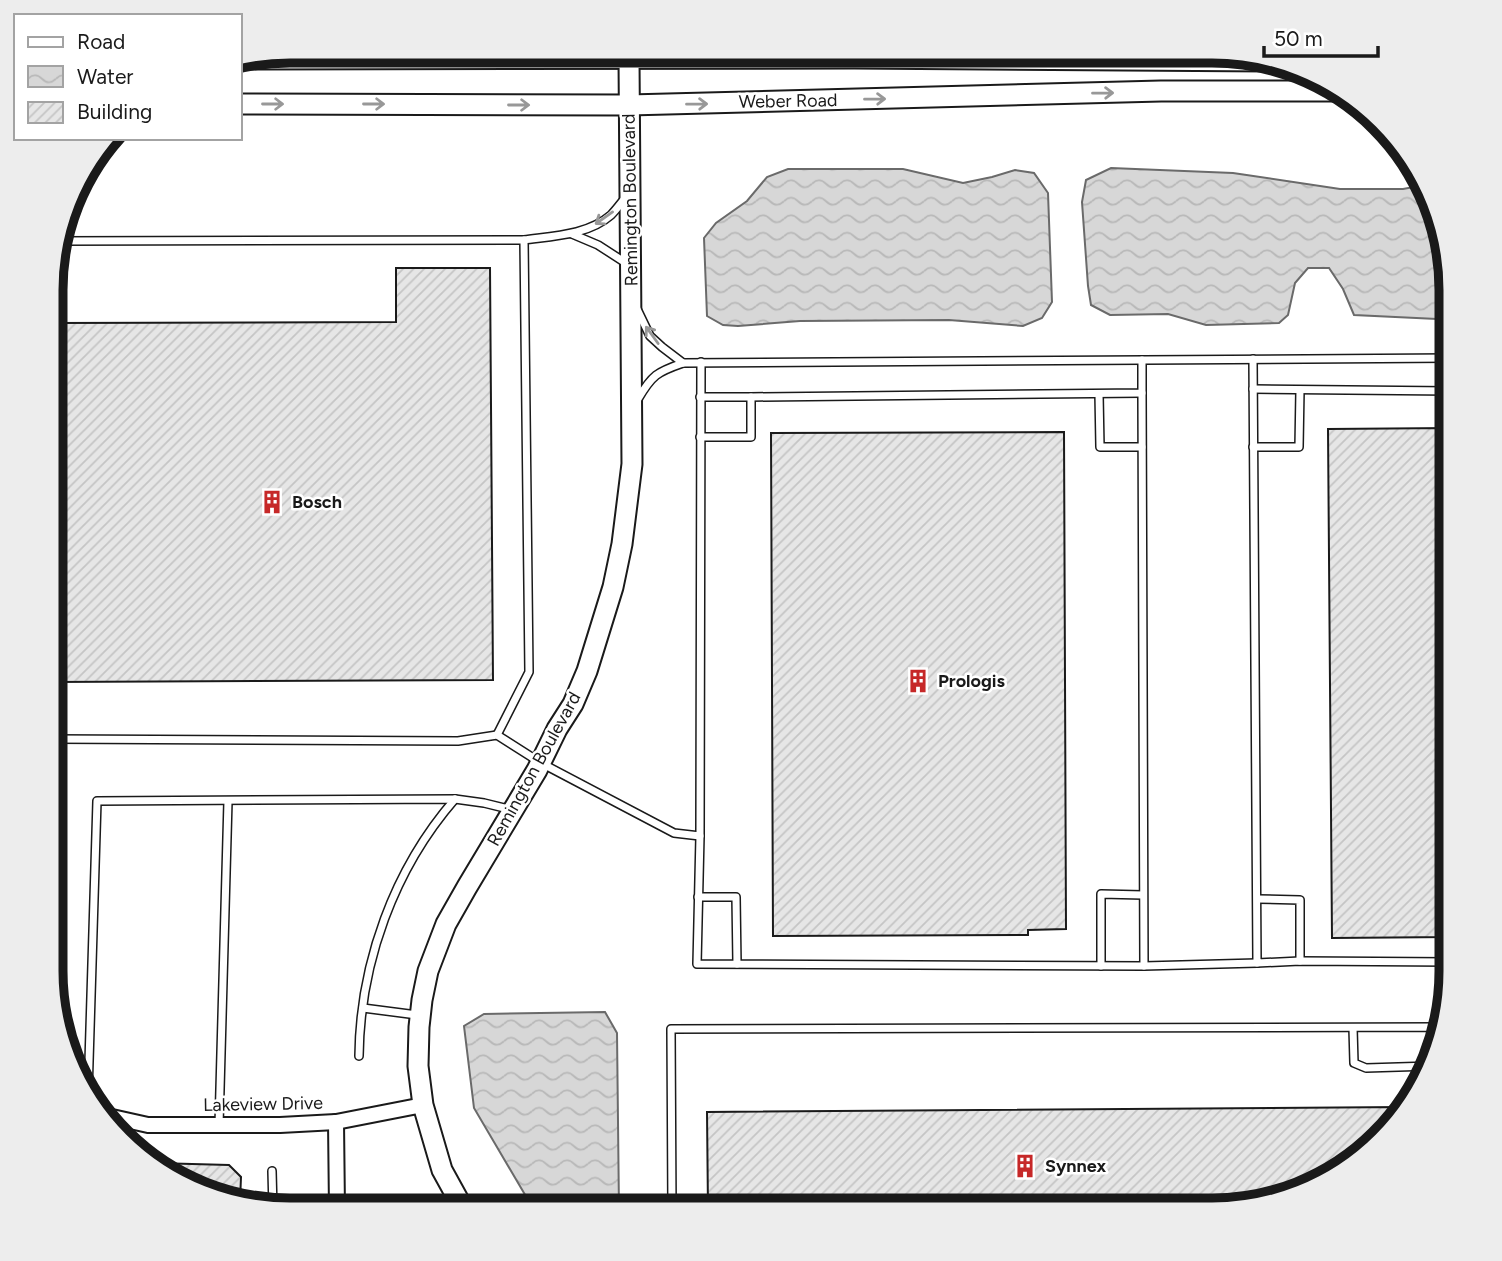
<svg xmlns="http://www.w3.org/2000/svg" width="1502" height="1261" font-family="Figtree,sans-serif">
<defs>
<pattern id="water-waves" width="16" height="10" patternUnits="userSpaceOnUse" patternTransform="scale(1.75)"><rect width="16" height="10" fill="#d7d7d7"/><path d="M0 5q4-4 8 0t8 0" fill="none" stroke="#b8b8b8"/></pattern>
<pattern id="building-hatch" width="6" height="6" patternUnits="userSpaceOnUse" patternTransform="scale(1.75)"><rect width="6" height="6" fill="#e6e6e6"/><path d="M-1 1l2-2M0 6l6-6M5 7l2-2" fill="none" stroke="#c5c5c5"/></pattern>
</defs>
<rect width="100%" height="100%" fill="#fff"/>
<g fill="url(#water-waves)" stroke="#6a6a6a" stroke-width="2">
<polygon points="1111,168 1233,173 1340,189 1403,189 1424,185 1433,198 1451,290 1451,316 1437,319 1354,315 1343,289 1329,268 1308,268 1295,283 1288,315 1279,323 1206,325 1168,314 1110,315 1091,305 1088,286 1082,202 1086,180"/>
<polygon points="788,169 903,169 963,183 992,177 1015,170 1034,173 1048,193 1052,302 1042,318 1023,326 949,320 800,321 738,326 723,325 707,316 704,238 716,223 747,201 767,177"/>
<polygon points="605,1012 617,1033 619,1210 534,1210 474,1108 464,1026 484,1014"/>
</g>
<g fill="url(#building-hatch)" stroke="#1a1a1a" stroke-width="2">
<polygon points="396,268 490,268 493,680 52,682 53,323 396,322"/>
<polygon points="1451,428 1451,937 1332,938 1328,429"/>
<polygon points="1064,432 1066,929 1028,930 1028,935 773,936 771,433"/>
<polygon points="1403,1107 1381,1140 1304,1192 1212,1210 708,1210 707,1112"/>
<polygon points="155,1163 229,1165 241,1177 240,1202 198,1192"/>
</g>
<g fill="none" stroke-linecap="round" stroke-linejoin="round">
<g stroke="#1a1a1a" stroke-width="10">
<g id="lane">
<polyline points="572,234 598,245 629,265"/>
<path d="M524,240C553,236 588,235 611,215C616,210 621,203 626,197"/>
<polyline points="59,241 524,240 529,672 497,735"/>
<polyline points="637,309 650,336 662,347 683,363"/>
<polyline points="1253,359 1257,963 1300,961 1451,962"/>
<polyline points="1253,389 1451,391"/>
<polyline points="1099,394 1100,447 1142,447"/>
<polyline points="700,397 751,397 751,437 700,437"/>
<polyline points="751,397 1142,393 1142,360"/>
<path d="M638,399C652,375 657,372 683,363L1451,358"/>
<polyline points="1253,447 1299,447 1300,390"/>
<polyline points="52,739 458,741 497,735 541,763 674,833 700,836 701,362"/>
<polyline points="700,836 697,964 1144,966 1142,393"/>
<polyline points="698,897 736,897 737,964"/>
<polyline points="1258,899 1300,900 1300,961"/>
<polyline points="1101,966 1101,894 1143,895"/>
<polyline points="1144,966 1257,963"/>
<polyline points="363,1008 417,1015"/>
<polyline points="1353,1028 1354,1063 1366,1068 1431,1066"/>
<path d="M359,1056C360,963 394,869 455,799"/>
<polyline points="88,1094 97,801 455,799 484,803 513,810"/>
<polyline points="219,1125 228,801"/>
<polyline points="272,1171 273,1209"/>
<polyline points="672,1210 671,1029 1440,1027 1440,1032"/>
</g>
</g>
<g stroke="#1a1a1a" stroke-width="18">
<g id="street">
<polyline points="103,1115 148,1125 280,1125 336,1122 423,1105"/>
<polyline points="336,1122 337,1210"/>
</g>
</g>
<g stroke="#1a1a1a" stroke-width="23">
<g id="secondary">
<polyline points="240,59 854,58 1268,61"/>
<polyline points="240,104 629,105 1161,91 1336,91"/>
<polyline points="464,1210 442,1170 423,1105 418,1066 419,1027 422,1000 428,971 446,924 467,887 537,770 557,729 573,704 587,671 613,587 622,544 632,464 629,59 628,51"/>
</g>
</g>
<use href="#lane" stroke="#fff" stroke-width="7"/>
<use href="#street" stroke="#fff" stroke-width="14"/>
<use href="#secondary" stroke="#fff" stroke-width="19"/>
</g>
<defs><path id="oneway-shaft" d="M-6 0H5M1.5-3L5.5 0L1.5 3" fill="none" stroke-width="1.6" stroke-linecap="round" stroke-linejoin="round" transform="scale(1.75)"/></defs>
<g stroke="#989898">
<use href="#oneway-shaft" transform="translate(1103 93) rotate(-1)"/>
<use href="#oneway-shaft" transform="translate(875 99) rotate(-1)"/>
<use href="#oneway-shaft" transform="translate(273 104)"/>
<use href="#oneway-shaft" transform="translate(374 104)"/>
<use href="#oneway-shaft" transform="translate(697 104) rotate(-1)"/>
<use href="#oneway-shaft" transform="translate(519 105)"/>
<use href="#oneway-shaft" transform="translate(604 218) rotate(145)"/>
<use href="#oneway-shaft" transform="translate(652 335) rotate(-126)"/>
</g>
<defs>
<g id="building-bare" transform="scale(1.89)"><path d="M-4-6H4V6H1V3H-1V6H-4ZM-2.5-4.3h1.7v1.8h-1.7ZM.8-4.3h1.7v1.8H.8ZM-2.5-1h1.7V.8h-1.7ZM.8-1h1.7V.8H.8Z" fill="#c62828" stroke="#fff" stroke-width="2.5" paint-order="stroke"/></g>
</defs>
<g fill-rule="evenodd">
<use href="#building-bare" x="272" y="502"/>
<use href="#building-bare" x="918" y="681"/>
<use href="#building-bare" x="1025" y="1166"/>
</g>
<g text-anchor="middle" dominant-baseline="central" stroke-width="5" stroke-linejoin="round" paint-order="stroke">
<g font-size="18" fill="#1a1a1a" stroke="#fff">
<text transform="translate(788 101) rotate(-1)">Weber Road</text>
<text transform="translate(630 200) rotate(-91)">Remington Boulevard</text>
<text transform="translate(534 769) rotate(-61)">Remington Boulevard</text>
<text transform="translate(263 1104) rotate(-1)">Lakeview Drive</text>
</g>
<g font-size="18" font-weight="bold" fill="#1a1a1a" stroke="#fff" text-anchor="start">
<text x="292" y="502">Bosch</text>
<text x="938" y="681">Prologis</text>
<text x="1045" y="1166">Synnex</text>
</g>
</g>
<path d="M0 0H1502V1261H0ZM290 63H1212A227 227 0 0 1 1439 290V971A227 227 0 0 1 1212 1198H290A227 227 0 0 1 63 971V290A227 227 0 0 1 290 63Z" fill="#ededed" fill-rule="evenodd"/>
<path fill="none" stroke="#1a1a1a" stroke-width="9" d="M290 63H1212A227 227 0 0 1 1439 290V971A227 227 0 0 1 1212 1198H290A227 227 0 0 1 63 971V290A227 227 0 0 1 290 63Z"/>
<rect x="14" y="14" width="228" height="126" fill="#ffffff" stroke="#a3a3a3" stroke-width="2"/>
<rect x="28" y="37" width="35" height="10" fill="#ffffff" stroke="#a3a3a3" stroke-width="2"/>
<text x="77" y="49" font-size="21" fill="#1a1a1a">Road</text>
<rect x="28" y="66" width="35" height="21" fill="url(#water-waves)" stroke="#a3a3a3" stroke-width="2"/>
<text x="77" y="84" font-size="21" fill="#1a1a1a">Water</text>
<rect x="28" y="102" width="35" height="21" fill="url(#building-hatch)" stroke="#a3a3a3" stroke-width="2"/>
<text x="77" y="119" font-size="21" fill="#1a1a1a">Building</text>
<path d="M1264 46v10h114v-10" fill="none" stroke="#1a1a1a" stroke-width="3.5"/>
<text x="1274" y="46" font-size="21" fill="#1a1a1a" stroke="#ffffff" stroke-width="5" paint-order="stroke">50 m</text>
</svg>
